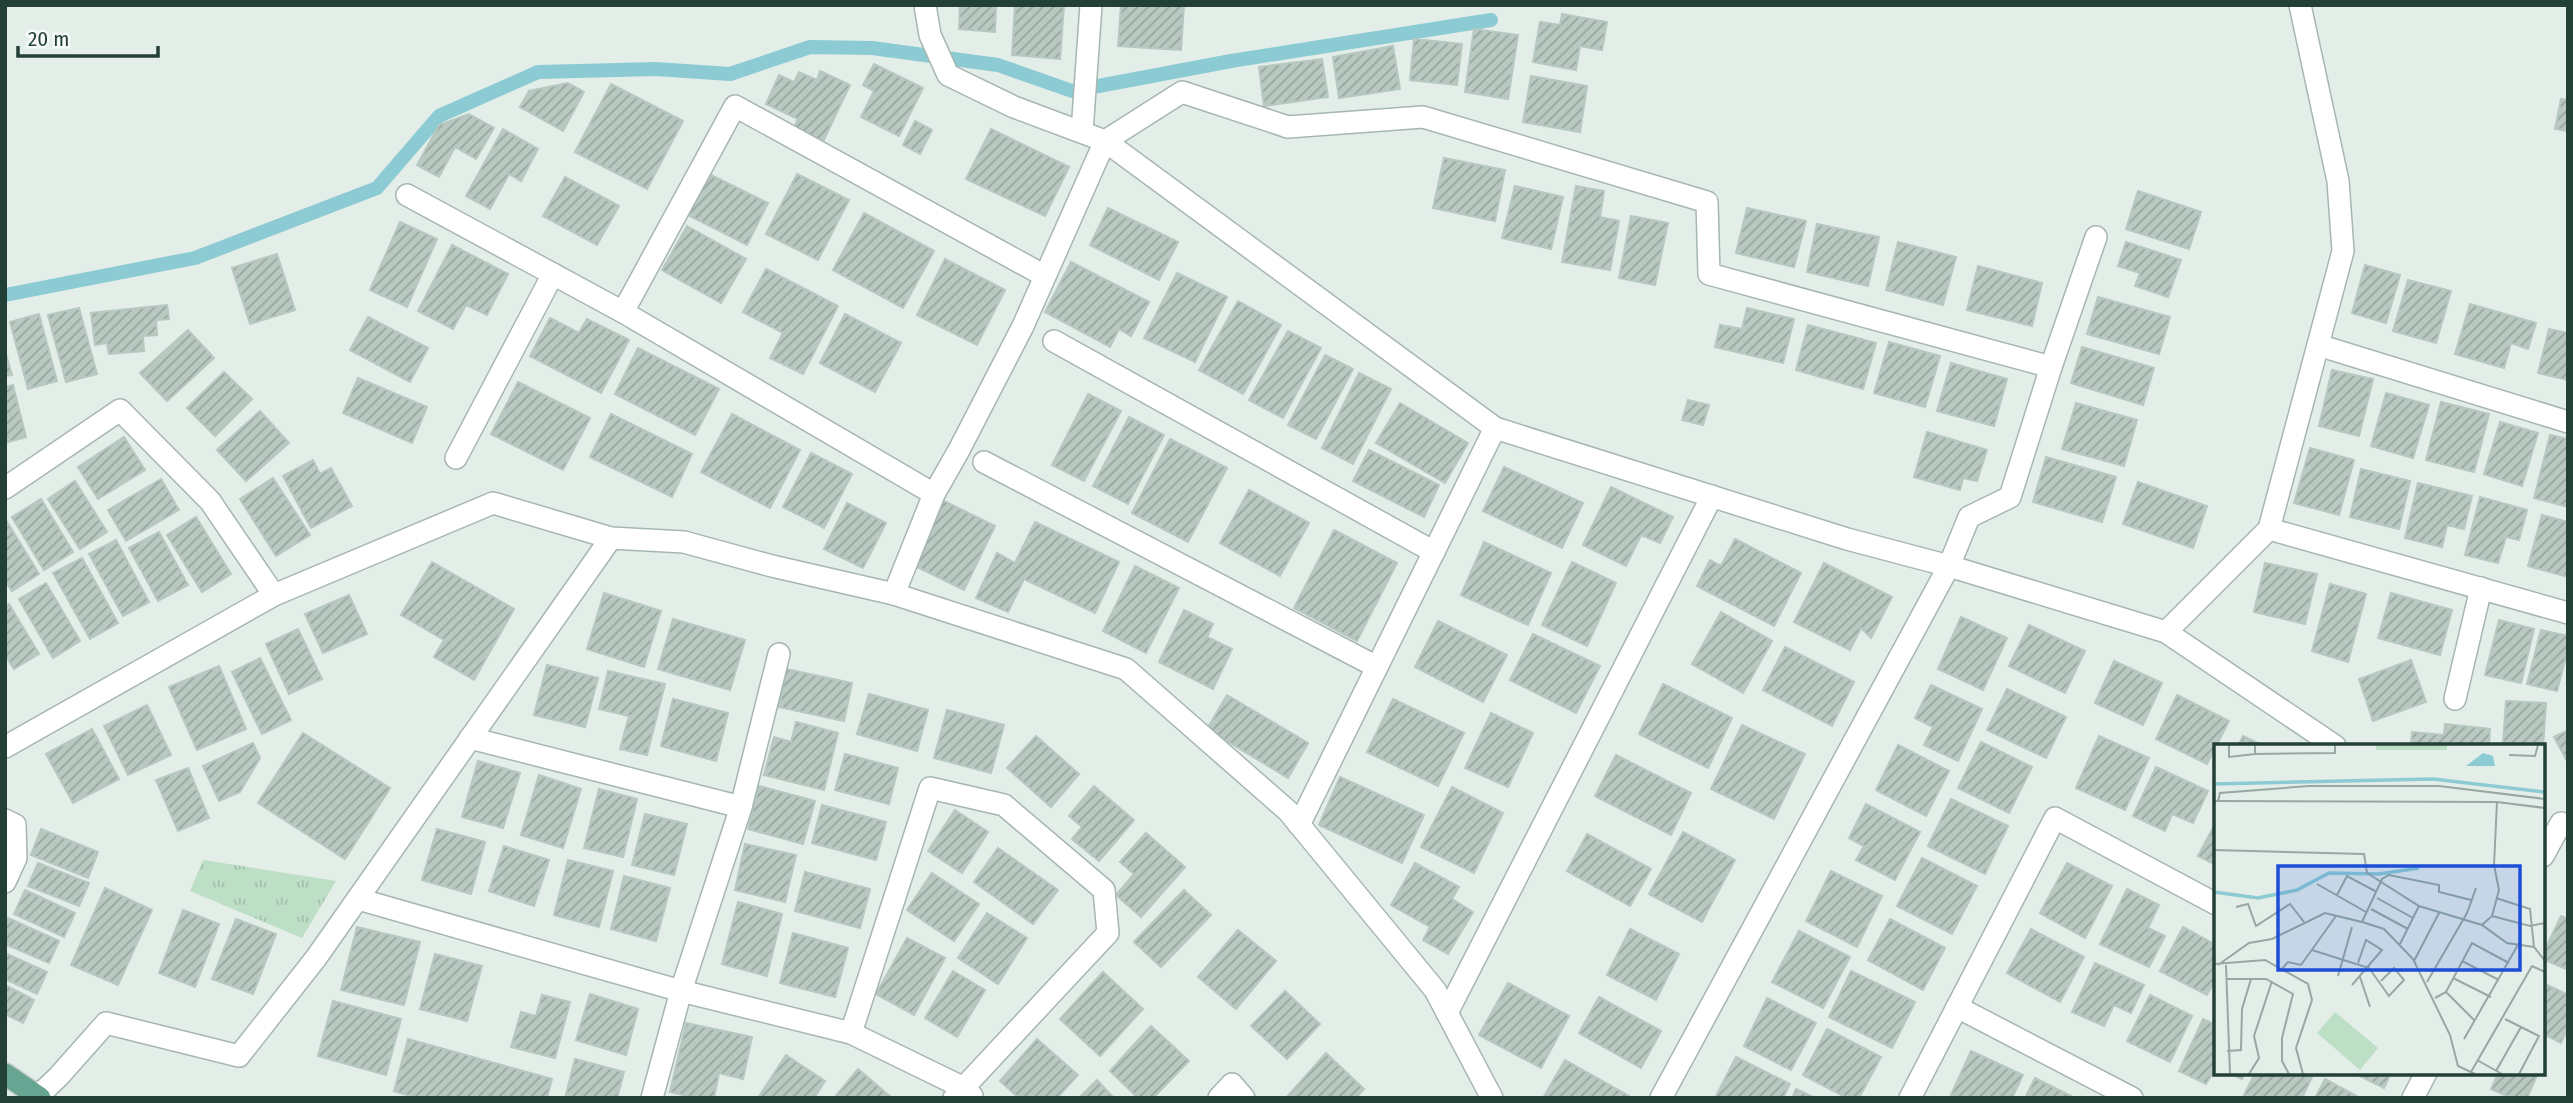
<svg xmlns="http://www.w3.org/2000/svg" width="2573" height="1103" font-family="'Fira Sans Condensed',sans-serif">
<defs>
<pattern id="park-tufts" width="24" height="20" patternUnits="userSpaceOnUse" patternTransform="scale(1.75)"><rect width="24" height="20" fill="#bddfc5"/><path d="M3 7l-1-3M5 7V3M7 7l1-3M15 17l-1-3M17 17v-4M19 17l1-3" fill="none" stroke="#a2c0aa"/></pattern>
<pattern id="building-hatch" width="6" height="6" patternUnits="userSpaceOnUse" patternTransform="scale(1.75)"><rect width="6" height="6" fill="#b9c9c2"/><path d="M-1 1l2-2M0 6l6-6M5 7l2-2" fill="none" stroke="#96a59e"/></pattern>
</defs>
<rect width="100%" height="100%" fill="#e4eee9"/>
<polygon fill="url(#park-tufts)" points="203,860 336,881 302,938 190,891"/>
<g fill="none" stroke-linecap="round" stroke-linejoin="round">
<polyline stroke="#8ccbd3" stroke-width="14" points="5,295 195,258 377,188 439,116 538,72 656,69 730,74 810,47 872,48 998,65 1072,91 1231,61 1491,20"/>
</g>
<g fill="url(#building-hatch)" stroke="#b6c8c0" stroke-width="2">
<polygon points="960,5 996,5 995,32 959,29"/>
<polygon points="1015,5 1064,5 1060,59 1012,55"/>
<polygon points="1121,5 1184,5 1181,50 1118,46"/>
<polygon points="1562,14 1607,22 1602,50 1580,46 1576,70 1533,62 1540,22 1560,25"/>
<polygon points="1474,29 1518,35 1508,99 1465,92"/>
<polygon points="1414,39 1462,44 1457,85 1410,80"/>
<polygon points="1393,46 1400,89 1339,98 1333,57"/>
<polygon points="1322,59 1328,97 1264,106 1259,67"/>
<polygon points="874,64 923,88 899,136 861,117 874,91 863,85"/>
<polygon points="820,71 850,85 822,144 793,130 798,119 766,104 779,75 794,82 799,72 817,80"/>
<polygon points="1531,76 1587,86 1580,132 1523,122"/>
<polygon points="568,83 584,92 563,131 520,107 529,91"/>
<polygon points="611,84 683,121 647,189 575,152"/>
<polygon points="2561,99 2568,100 2568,131 2555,129"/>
<polygon points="469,114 494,128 476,159 455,147 439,177 417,165 439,125"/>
<polygon points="915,121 932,130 920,154 903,145"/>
<polygon points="503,129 538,149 521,181 509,174 490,209 466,196"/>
<polygon points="991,129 1069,167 1045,216 966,179"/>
<polygon points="1444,158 1505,170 1495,221 1433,208"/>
<polygon points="709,174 768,203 747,245 688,215"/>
<polygon points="797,174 849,200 818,260 766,234"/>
<polygon points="565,177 619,206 597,245 543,216"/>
<polygon points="1515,186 1563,197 1551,249 1502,238"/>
<polygon points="1576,186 1604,191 1600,217 1619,221 1610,270 1562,262"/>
<polygon points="2138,191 2201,212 2189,249 2126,229"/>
<polygon points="1108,208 1178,242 1159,280 1090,245"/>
<polygon points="1747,208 1806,221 1794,267 1736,253"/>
<polygon points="864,213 934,251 903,308 833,270"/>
<polygon points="1631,216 1668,223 1655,285 1619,278"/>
<polygon points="400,222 437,239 407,307 370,290"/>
<polygon points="1817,224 1879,237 1868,286 1807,272"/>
<polygon points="687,226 746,259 721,303 662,270"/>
<polygon points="1898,242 1956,257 1943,305 1886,290"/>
<polygon points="2126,242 2181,260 2168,297 2135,286 2140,273 2118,266"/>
<polygon points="452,245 508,274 487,315 466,305 453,329 418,311"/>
<polygon points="277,254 295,310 250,324 232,268"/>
<polygon points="945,259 1005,290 977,345 917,315"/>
<polygon points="1071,262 1149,302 1131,336 1119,329 1110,347 1045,312"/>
<polygon points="2365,265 2400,275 2386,323 2352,313"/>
<polygon points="1978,266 2042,283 2032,326 1967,310"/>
<polygon points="766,269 838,306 803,374 770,358 783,333 743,312"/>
<polygon points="1177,273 1227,297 1195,362 1144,338"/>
<polygon points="2408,280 2451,291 2436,343 2393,331"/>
<polygon points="2098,297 2170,317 2159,354 2087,334"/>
<polygon points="1238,301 1281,325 1243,394 1199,370"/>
<polygon points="2470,304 2536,323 2528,349 2511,343 2504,368 2455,354"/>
<polygon points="167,305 169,319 156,320 157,335 143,336 144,351 109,354 107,343 95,345 91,313"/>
<polygon points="79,308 97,374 66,382 48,315"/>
<polygon points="1747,308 1794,319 1783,363 1715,347 1720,325 1742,329"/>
<polygon points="39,314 57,381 28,389 10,322"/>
<polygon points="845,314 901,343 875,392 820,363"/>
<polygon points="368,317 428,348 410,382 350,350"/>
<polygon points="550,318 579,333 587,319 629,340 601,393 530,356"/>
<polygon points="1808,325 1876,343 1863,389 1796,370"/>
<polygon points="2549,329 2568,333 2568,380 2538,373"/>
<polygon points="188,330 214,358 167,401 140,373"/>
<polygon points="1288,331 1321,348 1283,418 1249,400"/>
<polygon points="1889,342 1940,356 1925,407 1874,393"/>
<polygon points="2082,347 2154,368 2143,405 2071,383"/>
<polygon points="638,348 719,389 695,435 615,394"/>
<polygon points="5,351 12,375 5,376"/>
<polygon points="1325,355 1353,369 1316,439 1288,425"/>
<polygon points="1951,363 2007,379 1994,426 1937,411"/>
<polygon points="2332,370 2373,379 2359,436 2319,426"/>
<polygon points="224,372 252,399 215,436 187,408"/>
<polygon points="1359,373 1391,389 1353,464 1322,448"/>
<polygon points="358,378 427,407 412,443 343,413"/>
<polygon points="518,382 590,418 563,470 491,434"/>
<polygon points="13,385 26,437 5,443 5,387"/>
<polygon points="2386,393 2429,405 2413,458 2371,446"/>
<polygon points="1088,394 1121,411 1084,481 1052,465"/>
<polygon points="1688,400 1709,405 1703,425 1682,420"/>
<polygon points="2441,402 2489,414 2474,472 2426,460"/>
<polygon points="1400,403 1468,443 1445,483 1376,443"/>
<polygon points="2076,403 2137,420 2124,466 2062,449"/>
<polygon points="260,411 289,443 246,481 217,450"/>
<polygon points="611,414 692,454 672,497 590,457"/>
<polygon points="732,414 800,450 770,508 701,472"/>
<polygon points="1129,417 1164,435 1128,504 1093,486"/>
<polygon points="2500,422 2538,433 2522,486 2484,474"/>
<polygon points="1927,432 1987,450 1977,481 1963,478 1960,490 1914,477"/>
<polygon points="2550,435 2568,439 2568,507 2534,498"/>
<polygon points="124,437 145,470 98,499 78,467"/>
<polygon points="1170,439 1227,468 1188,542 1132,513"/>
<polygon points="2310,448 2354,460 2339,515 2294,503"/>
<polygon points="1369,450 1439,485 1424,517 1353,481"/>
<polygon points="811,453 852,474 824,528 783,507"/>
<polygon points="2046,457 2116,477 2102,522 2033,502"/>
<polygon points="313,460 320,474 331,468 352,506 311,528 283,476"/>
<polygon points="1504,467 1583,503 1562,548 1483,511"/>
<polygon points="2361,469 2410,481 2399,529 2350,517"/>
<polygon points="273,478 310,535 276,556 240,499"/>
<polygon points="161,479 179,510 126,541 108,510"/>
<polygon points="75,481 107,532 80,549 48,499"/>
<polygon points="2138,482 2207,506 2193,548 2123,524"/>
<polygon points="2418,483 2472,496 2464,529 2447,525 2442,547 2405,538"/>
<polygon points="1611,487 1673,517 1660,543 1641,535 1626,566 1583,545"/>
<polygon points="1249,490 1309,523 1280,576 1220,543"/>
<polygon points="2480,497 2527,510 2519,540 2506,537 2498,563 2465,555"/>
<polygon points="41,499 73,552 44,570 12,517"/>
<polygon points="944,501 995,526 964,590 913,565"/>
<polygon points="847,503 886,523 863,568 824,549"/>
<polygon points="2542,515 2568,522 2568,577 2528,566"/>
<polygon points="196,517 231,574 202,592 167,535"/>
<polygon points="6,520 39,574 12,591 5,580"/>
<polygon points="1035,522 1119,562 1095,613 1024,579 1008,612 976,598 997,553 1015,563"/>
<polygon points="1334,530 1397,563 1357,641 1294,608"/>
<polygon points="159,532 188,585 158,601 129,548"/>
<polygon points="1735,539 1801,573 1774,626 1697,586 1710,560 1721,566"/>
<polygon points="116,540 149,602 123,616 89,554"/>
<polygon points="1484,542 1551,573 1528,625 1461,595"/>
<polygon points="82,558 118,623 90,639 53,573"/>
<polygon points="432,562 514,609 474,680 434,657 444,640 401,615"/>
<polygon points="1572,562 1616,583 1587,646 1542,625"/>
<polygon points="1824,563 1892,597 1871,638 1861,628 1850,650 1794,622"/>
<polygon points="2265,563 2317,574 2305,624 2254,612"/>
<polygon points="1135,566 1179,588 1146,653 1103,631"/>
<polygon points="46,583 80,641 53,658 19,599"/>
<polygon points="2330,584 2366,594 2348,662 2312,651"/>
<polygon points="604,593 661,611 644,667 587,649"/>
<polygon points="2391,593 2452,610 2440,655 2378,638"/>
<polygon points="349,595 367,634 323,653 305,614"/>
<polygon points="9,604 39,654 14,669 5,655 5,606"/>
<polygon points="1184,610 1213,624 1207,637 1232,649 1213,689 1159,662"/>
<polygon points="1721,612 1772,641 1743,693 1692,664"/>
<polygon points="1961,617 2007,638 1983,690 1938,669"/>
<polygon points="673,619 745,640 730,690 658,669"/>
<polygon points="2499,620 2534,629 2521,683 2485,675"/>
<polygon points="1438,621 1507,655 1483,702 1415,667"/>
<polygon points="2029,625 2085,651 2065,693 2009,666"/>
<polygon points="298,629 322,679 289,694 266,644"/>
<polygon points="2541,630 2568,636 2568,649 2557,691 2527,684"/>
<polygon points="1533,634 1600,666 1576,713 1510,680"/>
<polygon points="1785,647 1854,682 1832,726 1763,690"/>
<polygon points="260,658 291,720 262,734 232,672"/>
<polygon points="2411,660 2426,702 2373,721 2359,679"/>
<polygon points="2114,661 2162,683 2143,725 2095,703"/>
<polygon points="547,665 598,678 585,727 534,715"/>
<polygon points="219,666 246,729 197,750 169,687"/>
<polygon points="786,669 852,683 844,721 779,707"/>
<polygon points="608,671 665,684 647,755 620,749 629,716 599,709"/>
<polygon points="1663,684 1732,718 1708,768 1639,734"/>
<polygon points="1931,685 1982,709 1958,761 1924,745 1933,727 1915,718"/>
<polygon points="2007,689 2066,717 2046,758 1987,730"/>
<polygon points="869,694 928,710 917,751 857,734"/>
<polygon points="1227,695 1308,743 1288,778 1207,729"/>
<polygon points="2177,695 2229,721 2207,764 2156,739"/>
<polygon points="673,699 728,713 716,761 661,746"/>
<polygon points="1393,699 1464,733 1438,786 1367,752"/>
<polygon points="2506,701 2546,703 2543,747 2503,744"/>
<polygon points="147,705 171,755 128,775 104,726"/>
<polygon points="947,710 1004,725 991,773 934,758"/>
<polygon points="1491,713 1533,733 1508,787 1465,768"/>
<polygon points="796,722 838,733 824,790 764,775 774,737 791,742"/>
<polygon points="2445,724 2490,729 2489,746 2411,746 2412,732 2444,735"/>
<polygon points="1742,725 1805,754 1774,819 1711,789"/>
<polygon points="92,729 119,779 73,803 46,754"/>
<polygon points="2568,730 2568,763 2554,737"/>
<polygon points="303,733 390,788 345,859 258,803"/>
<polygon points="1036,736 1079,774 1051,807 1007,768"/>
<polygon points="2099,736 2149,758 2125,810 2076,788"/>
<polygon points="2243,736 2264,746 2238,746"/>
<polygon points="1981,742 2032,767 2009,813 1958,788"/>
<polygon points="253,743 260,758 240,792 219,801 203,766"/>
<polygon points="1898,745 1949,771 1926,816 1876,790"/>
<polygon points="845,754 898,768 889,804 835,790"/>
<polygon points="1616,755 1691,793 1671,835 1595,796"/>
<polygon points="478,761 520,773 503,828 462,817"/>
<polygon points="2156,767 2208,791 2193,823 2172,814 2165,831 2133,816"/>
<polygon points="188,768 209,818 178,831 156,780"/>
<polygon points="539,775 581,789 563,848 521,835"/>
<polygon points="1340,777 1424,815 1402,863 1319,825"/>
<polygon points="759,786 815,801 803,844 748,829"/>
<polygon points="1094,786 1134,820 1099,861 1072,839 1082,827 1069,816"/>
<polygon points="1452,787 1503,813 1474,873 1421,847"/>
<polygon points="599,789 637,799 623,857 584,848"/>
<polygon points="1951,799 2008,826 1985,874 1928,846"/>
<polygon points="1866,804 1920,832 1895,880 1856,860 1864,846 1849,838"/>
<polygon points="822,805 886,822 876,860 812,843"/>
<polygon points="955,810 988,832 962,873 928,851"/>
<polygon points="645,814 687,824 674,875 632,865"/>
<polygon points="2216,822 2216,865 2198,856"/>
<polygon points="41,829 98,852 88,878 31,855"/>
<polygon points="437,829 485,842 471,894 422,880"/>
<polygon points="1683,832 1735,860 1702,922 1649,894"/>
<polygon points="1146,833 1185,867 1141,917 1116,895 1134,874 1120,862"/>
<polygon points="1587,834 1651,869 1630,906 1567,871"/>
<polygon points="745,844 796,855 785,902 735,890"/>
<polygon points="504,846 549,860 534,906 489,891"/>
<polygon points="998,848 1058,890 1033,924 974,882"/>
<polygon points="1922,858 1977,886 1952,934 1897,906"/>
<polygon points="568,860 613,871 599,927 554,915"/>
<polygon points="38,863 89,883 79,906 28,886"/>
<polygon points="1415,863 1459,887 1452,899 1473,912 1448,954 1423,940 1430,927 1391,905"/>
<polygon points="2067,863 2112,886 2085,938 2040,913"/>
<polygon points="1831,871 1882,896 1857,947 1806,921"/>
<polygon points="805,872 870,889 860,928 795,911"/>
<polygon points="932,873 979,904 954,941 907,910"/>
<polygon points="624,876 670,888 656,941 611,929"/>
<polygon points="105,888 152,910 118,985 71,965"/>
<polygon points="2127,889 2159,905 2148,928 2165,936 2149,967 2100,944"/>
<polygon points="25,890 75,913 64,937 14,914"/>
<polygon points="1184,890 1211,915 1161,967 1134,942"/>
<polygon points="738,902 782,914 767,976 722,964"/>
<polygon points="183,910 219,924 195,987 159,973"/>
<polygon points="987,913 1027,938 998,984 958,958"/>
<polygon points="2561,916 2568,919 2568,970 2543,959 2543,954"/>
<polygon points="8,918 59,941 49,963 5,944 5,925"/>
<polygon points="236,919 276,934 253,994 212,979"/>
<polygon points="1890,919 1945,948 1923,990 1868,960"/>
<polygon points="357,927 420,942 404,1005 341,990"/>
<polygon points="2183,927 2216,945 2216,978 2207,995 2160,971"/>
<polygon points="1630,929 1679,954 1656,1000 1607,975"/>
<polygon points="2031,929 2084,957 2060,1002 2007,973"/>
<polygon points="1238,930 1276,961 1236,1009 1198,977"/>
<polygon points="1799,931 1850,957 1823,1008 1772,982"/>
<polygon points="793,933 848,948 835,997 780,983"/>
<polygon points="907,938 945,958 914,1015 876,994"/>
<polygon points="5,953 47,972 37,994 5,979"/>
<polygon points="435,954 482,966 467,1021 420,1009"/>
<polygon points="2095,963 2144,985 2131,1013 2114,1005 2104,1026 2072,1012"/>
<polygon points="953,971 985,990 957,1037 925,1018"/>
<polygon points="1851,971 1915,1002 1892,1048 1829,1017"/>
<polygon points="1103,972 1143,1009 1100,1056 1060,1019"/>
<polygon points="1508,983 1569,1016 1541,1068 1479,1035"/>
<polygon points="2543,983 2568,995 2568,1028 2561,1043 2543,1034"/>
<polygon points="5,985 34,1000 23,1023 5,1014"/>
<polygon points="1285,991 1320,1024 1287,1059 1251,1026"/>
<polygon points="590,994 638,1009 626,1055 576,1040"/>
<polygon points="542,995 570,1002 555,1058 511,1047 521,1012 536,1016"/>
<polygon points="2150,995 2192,1016 2170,1062 2127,1041"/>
<polygon points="1599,997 1661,1031 1641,1068 1579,1033"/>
<polygon points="1767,998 1816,1023 1791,1070 1744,1046"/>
<polygon points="333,1001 401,1019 386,1075 318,1056"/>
<polygon points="2203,1019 2216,1025 2216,1068 2206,1084 2179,1071"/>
<polygon points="686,1023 752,1037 743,1079 719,1073 714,1098 695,1098 670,1092"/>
<polygon points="1151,1026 1189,1061 1153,1098 1138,1098 1110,1071"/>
<polygon points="1827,1029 1881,1057 1859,1098 1847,1098 1803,1075"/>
<polygon points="408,1039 552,1079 547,1098 417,1098 394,1091"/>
<polygon points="1037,1039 1078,1075 1057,1098 1019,1098 1000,1081"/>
<polygon points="1971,1051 2023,1075 2012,1098 1950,1097"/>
<polygon points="1326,1053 1364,1089 1356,1098 1286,1098"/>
<polygon points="786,1055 825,1081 814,1098 758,1098"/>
<polygon points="1736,1057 1790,1084 1783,1098 1715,1098"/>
<polygon points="575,1059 624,1072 617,1098 565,1098"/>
<polygon points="1565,1060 1629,1096 1628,1098 1543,1098"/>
<polygon points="858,1069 892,1098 834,1098"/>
<polygon points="2228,1073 2245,1073 2242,1079"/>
<polygon points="2255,1073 2305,1073 2312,1077 2302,1098 2245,1098 2243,1097"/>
<polygon points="2354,1073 2391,1073 2384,1088"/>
<polygon points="2496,1073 2538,1073 2527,1098 2511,1098 2491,1089 2498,1074"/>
<polygon points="2035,1078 2075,1098 2025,1098"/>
<polygon points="2325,1079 2360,1098 2315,1098"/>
<polygon points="1097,1080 1114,1098 1079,1098"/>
<polygon points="1796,1089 1815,1098 1792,1098"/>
</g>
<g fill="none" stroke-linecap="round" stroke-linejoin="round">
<g stroke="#a6b6b0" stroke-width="24">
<g id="minor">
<polyline points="925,5 930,35 948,75 1014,107 1105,141 1495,428 1847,539 1949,566 2166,632 2335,746"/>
<polyline points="1082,132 1091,5"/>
<polyline points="407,195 623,312 934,494"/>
<polyline points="623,312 735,106 1045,276"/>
<polyline points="1054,341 1434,552"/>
<polyline points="2318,345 2568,422"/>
<polyline points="456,458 553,274"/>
<polyline points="984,462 1377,667"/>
<polyline points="5,488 120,410 210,501 274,595"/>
<polyline points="2269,529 2568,613"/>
<polyline points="894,594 1126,669 1288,811 1435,990 1492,1098"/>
<polyline points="2166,632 2269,529 2343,251 2338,181 2300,5"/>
<polyline points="2455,699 2481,588"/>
<polyline points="470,738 741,807"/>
<polyline points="5,747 274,595 493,503 611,538 684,542 772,566 894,594 934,494 959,450 1023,326 1105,141 1182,92 1288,127 1423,117 1707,202 1709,274 2051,367"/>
<polyline points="5,820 15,825 16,858 5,882"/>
<polyline points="1299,825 1495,428"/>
<polyline points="2543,856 2561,823"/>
<polyline points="358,899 681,991 851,1033 964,1088 972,1096"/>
<polyline points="1957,1007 2132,1098"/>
<polyline points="1447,1013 1712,496"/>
<polyline points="851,1033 930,788 1004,805 1104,890 1108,933 954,1098"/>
<polyline points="37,1097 59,1076 106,1023 239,1056 316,958 611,538"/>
<polyline points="652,1098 681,991 741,807 779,654"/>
<polyline points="1219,1098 1232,1084 1244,1098"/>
<polyline points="1661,1098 1949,566 1969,517 2010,497 2051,367 2096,237"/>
<polyline points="1910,1098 2055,818 2216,904"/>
<polyline points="2413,1098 2426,1073"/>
</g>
</g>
<g stroke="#c1cac7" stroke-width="24">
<polyline id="major" points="5,1074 40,1098"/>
</g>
<use href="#minor" stroke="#fff" stroke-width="21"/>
<use href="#major" stroke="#68a492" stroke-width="21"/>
</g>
<g transform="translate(2214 744)">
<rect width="331" height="331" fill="#e4eee9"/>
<path d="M162,1H233V6H162ZM121,268L164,304L146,326L103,289Z" fill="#bddfc5"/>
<path d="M269,9L279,12L281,22H252Z" fill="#8ccbd3"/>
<path fill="none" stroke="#8ccbd3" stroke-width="3.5" d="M0,40L219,35L331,48M0,148L44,154L83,146L115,129L165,130L205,124"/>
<path fill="none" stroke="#97a8a2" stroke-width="2" d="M15,1V13L41,10M41,1V10L121,9V1M295,11L321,12L324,1M0,57L283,58L331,64M4,57L6,49L95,42H225L331,55M0,106L150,110L153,129L205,162L268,181L293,199L320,203L331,217M103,140L152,168M123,151L133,132L163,148M163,154L199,174M282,154L316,165L320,203M22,163L34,160L42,182L76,160L90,178M157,165L194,185M278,172L316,182L331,179M148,178L170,185L199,215L236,291L244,322L261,330M268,181L278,172L285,146L280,121L283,58M186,200L205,162M98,206L155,224L175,252L190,236L180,224L167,237M200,217L225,169M248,217L285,236M0,220L51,216L94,240L98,256L82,304L89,330M4,221L35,199L58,195L111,169L148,178L168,135L175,131L225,141V148L257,156M12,221L16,330M68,225L74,218L87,221L122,172M124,232L138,183M146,233L156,263M239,234L277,253M12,235H52L79,250L68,294V317L75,330M213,238L253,169L262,144M138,241L168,206L152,196L144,219M232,248L261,277M221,254L232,248L258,199L295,219M291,275L325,292L305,330M250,295L305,199M13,307L27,306L28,265L37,235M263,316L288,330M282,327L307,283M257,328L318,222L331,228M35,330L45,314L40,292L58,237"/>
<path fill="#1d4ed8" fill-opacity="0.15" stroke="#1d4ed8" stroke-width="3.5" d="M64,122H306V226H64Z"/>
<rect width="331" height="331" fill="none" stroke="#234037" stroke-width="3.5"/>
</g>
<rect width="2573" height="1103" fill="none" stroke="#234037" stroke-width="14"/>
<path d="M18 46v10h140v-10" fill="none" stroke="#234037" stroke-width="3.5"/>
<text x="28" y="46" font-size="21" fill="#234037" stroke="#f5faf7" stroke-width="5" paint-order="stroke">20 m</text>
</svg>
